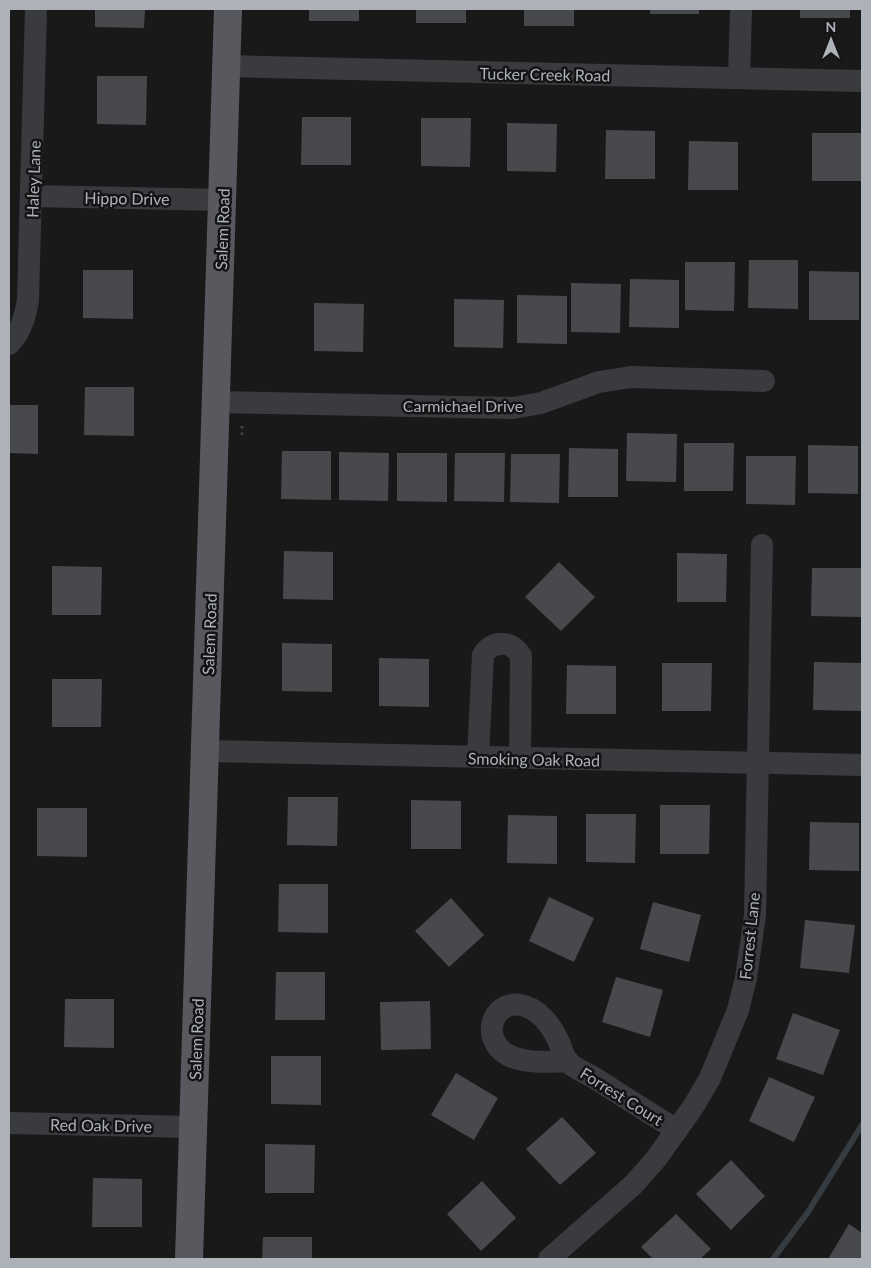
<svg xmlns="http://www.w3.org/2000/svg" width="871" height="1268" font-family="Lato,sans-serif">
<rect width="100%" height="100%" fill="#19191a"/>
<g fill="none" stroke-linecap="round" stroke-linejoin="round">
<polyline stroke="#343c42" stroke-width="6" points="773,1259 808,1212 862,1125"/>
</g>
<g fill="#48494c">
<polygon points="95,9 145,9 144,28 95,27"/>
<rect x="309" y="9" width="50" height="12"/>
<rect x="416" y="9" width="50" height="14"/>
<rect x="524" y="9" width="50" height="17"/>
<rect x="650" y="9" width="49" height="5"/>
<rect x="800" y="9" width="50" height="9"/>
<polygon points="97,76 147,76 146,125 97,124"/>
<polygon points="302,117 351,117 351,165 301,165"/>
<polygon points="421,118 471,118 470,167 421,166"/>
<polygon points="507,123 557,124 556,172 507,171"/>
<polygon points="606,130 655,131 655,179 605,179"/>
<polygon points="812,133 862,133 861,181 812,181"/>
<polygon points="689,141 738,142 738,190 688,190"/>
<polygon points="749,260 798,260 798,309 748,308"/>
<polygon points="685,262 735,262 734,311 685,310"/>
<polygon points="83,270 133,270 133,319 83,318"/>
<polygon points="809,271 859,272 859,320 809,320"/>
<polygon points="630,279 679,280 679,328 629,327"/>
<polygon points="571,283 621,284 620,333 571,332"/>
<polygon points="517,295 567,296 567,344 517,343"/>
<polygon points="454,299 504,300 503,348 454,347"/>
<polygon points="314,303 364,304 363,352 314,351"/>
<polygon points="85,387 134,387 134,436 84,435"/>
<polygon points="9,405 38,405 38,454 9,453"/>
<polygon points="627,433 677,434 676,482 626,481"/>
<polygon points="684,443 734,443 733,491 684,491"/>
<polygon points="808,445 858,446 858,494 808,493"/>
<polygon points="569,448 618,449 618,497 568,497"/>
<polygon points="282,451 331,451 331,500 281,499"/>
<polygon points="339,452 389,453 388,501 339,500"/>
<polygon points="397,453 447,453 447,502 397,501"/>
<polygon points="455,453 505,453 504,502 454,501"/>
<polygon points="511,454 560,454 559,503 510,502"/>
<polygon points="746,456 796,456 795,505 746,504"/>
<polygon points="284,551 333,552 333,600 283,599"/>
<polygon points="677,553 727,554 726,602 677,602"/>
<polygon points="559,562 595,597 561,631 525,597"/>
<polygon points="52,566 102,567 101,615 52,615"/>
<polygon points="812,568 861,568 861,617 811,616"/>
<polygon points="282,643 332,644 332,692 282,691"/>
<polygon points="379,658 429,659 429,707 379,706"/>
<polygon points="814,662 862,663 862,711 813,710"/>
<polygon points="662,663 712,663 711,711 662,711"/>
<polygon points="567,665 616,666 616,714 566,714"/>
<polygon points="52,679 102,679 101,727 52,727"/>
<polygon points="288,797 338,797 337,846 287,845"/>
<polygon points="411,800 461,801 461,849 411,849"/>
<polygon points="660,805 710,805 709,854 660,854"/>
<polygon points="37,808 87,808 87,857 37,856"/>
<polygon points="586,814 636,814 635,863 586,862"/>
<polygon points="508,815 557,816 557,864 507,863"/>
<polygon points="810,822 859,823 859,871 809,870"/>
<polygon points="279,884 328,884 328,933 278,932"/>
<polygon points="549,897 594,918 574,962 529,941"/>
<polygon points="451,898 484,935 449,967 415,931"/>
<polygon points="653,902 701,915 689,962 640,949"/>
<polygon points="805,920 855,925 849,973 800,968"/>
<polygon points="276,972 325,972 325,1020 275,1020"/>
<polygon points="616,977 663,990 650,1037 602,1022"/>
<polygon points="65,999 114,999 114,1048 64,1047"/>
<polygon points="430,1001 431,1049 381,1050 380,1002"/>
<polygon points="793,1013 840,1030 823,1075 776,1059"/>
<polygon points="271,1056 321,1056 321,1105 271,1104"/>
<polygon points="456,1073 498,1098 474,1140 431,1115"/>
<polygon points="769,1077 815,1097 794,1142 749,1121"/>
<polygon points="562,1117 596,1153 560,1185 526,1149"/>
<polygon points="265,1144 315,1145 314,1193 265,1193"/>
<polygon points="731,1160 765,1196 731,1230 696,1194"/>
<polygon points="93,1178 142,1179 142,1227 92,1227"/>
<polygon points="482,1181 516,1218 481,1251 447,1214"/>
<polygon points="676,1214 711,1249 700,1259 653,1259 641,1247"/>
<polygon points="849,1224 862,1233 862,1259 828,1259"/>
<polygon points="263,1237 312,1237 312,1259 262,1259"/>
</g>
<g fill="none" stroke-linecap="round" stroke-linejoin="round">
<polyline stroke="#404246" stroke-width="3" stroke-dasharray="2.5 4" stroke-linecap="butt" points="242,435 242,423"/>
<g stroke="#3a3b3f" stroke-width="22">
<polyline points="227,66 862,81"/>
<polyline points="739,78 741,9"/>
<polyline points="32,196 222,200"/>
<path d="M9,344C21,332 25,317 28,300L36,9"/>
<polyline points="217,402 513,408 541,403 599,382 631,377 764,381"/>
<polyline points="206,751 862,765"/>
<path d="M478,757L483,655C493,640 512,640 521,656L520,758"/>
<path d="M568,1061C549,1062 525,1064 508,1055C480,1040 491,1000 521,1005C538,1008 551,1025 558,1040C561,1046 563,1055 567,1061C573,1068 586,1073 593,1077C621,1095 649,1113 677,1130"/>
<polyline points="9,1123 193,1127"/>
<polyline points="549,1259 633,1185 656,1159 693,1107 710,1078 738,1010 746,978 755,915 762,545"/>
</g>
<polyline stroke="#57595e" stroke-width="28" points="189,1259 228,9"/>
</g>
<g text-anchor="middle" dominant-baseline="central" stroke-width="5" stroke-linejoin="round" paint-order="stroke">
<g font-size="16" fill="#adb1b8" stroke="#141415">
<text transform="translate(545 74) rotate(1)">Tucker Creek Road</text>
<text transform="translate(33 179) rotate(-88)">Haley Lane</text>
<text transform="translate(127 198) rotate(1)">Hippo Drive</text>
<text transform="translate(222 229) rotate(-88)">Salem Road</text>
<text x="463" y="405">Carmichael Drive</text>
<text transform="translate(209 634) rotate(-88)">Salem Road</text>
<text transform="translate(534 759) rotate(1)">Smoking Oak Road</text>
<text transform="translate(749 936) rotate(-84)">Forrest Lane</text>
<text transform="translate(196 1039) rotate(-88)">Salem Road</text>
<text transform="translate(622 1096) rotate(32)">Forrest Court</text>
<text transform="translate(101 1125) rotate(1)">Red Oak Drive</text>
</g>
</g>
<rect width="871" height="1268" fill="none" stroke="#adb1b8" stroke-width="20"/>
<g transform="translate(831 40)" stroke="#141415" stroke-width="4" paint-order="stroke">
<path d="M0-4L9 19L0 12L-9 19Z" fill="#adb1b8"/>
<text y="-8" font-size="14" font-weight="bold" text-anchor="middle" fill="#adb1b8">N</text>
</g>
</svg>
